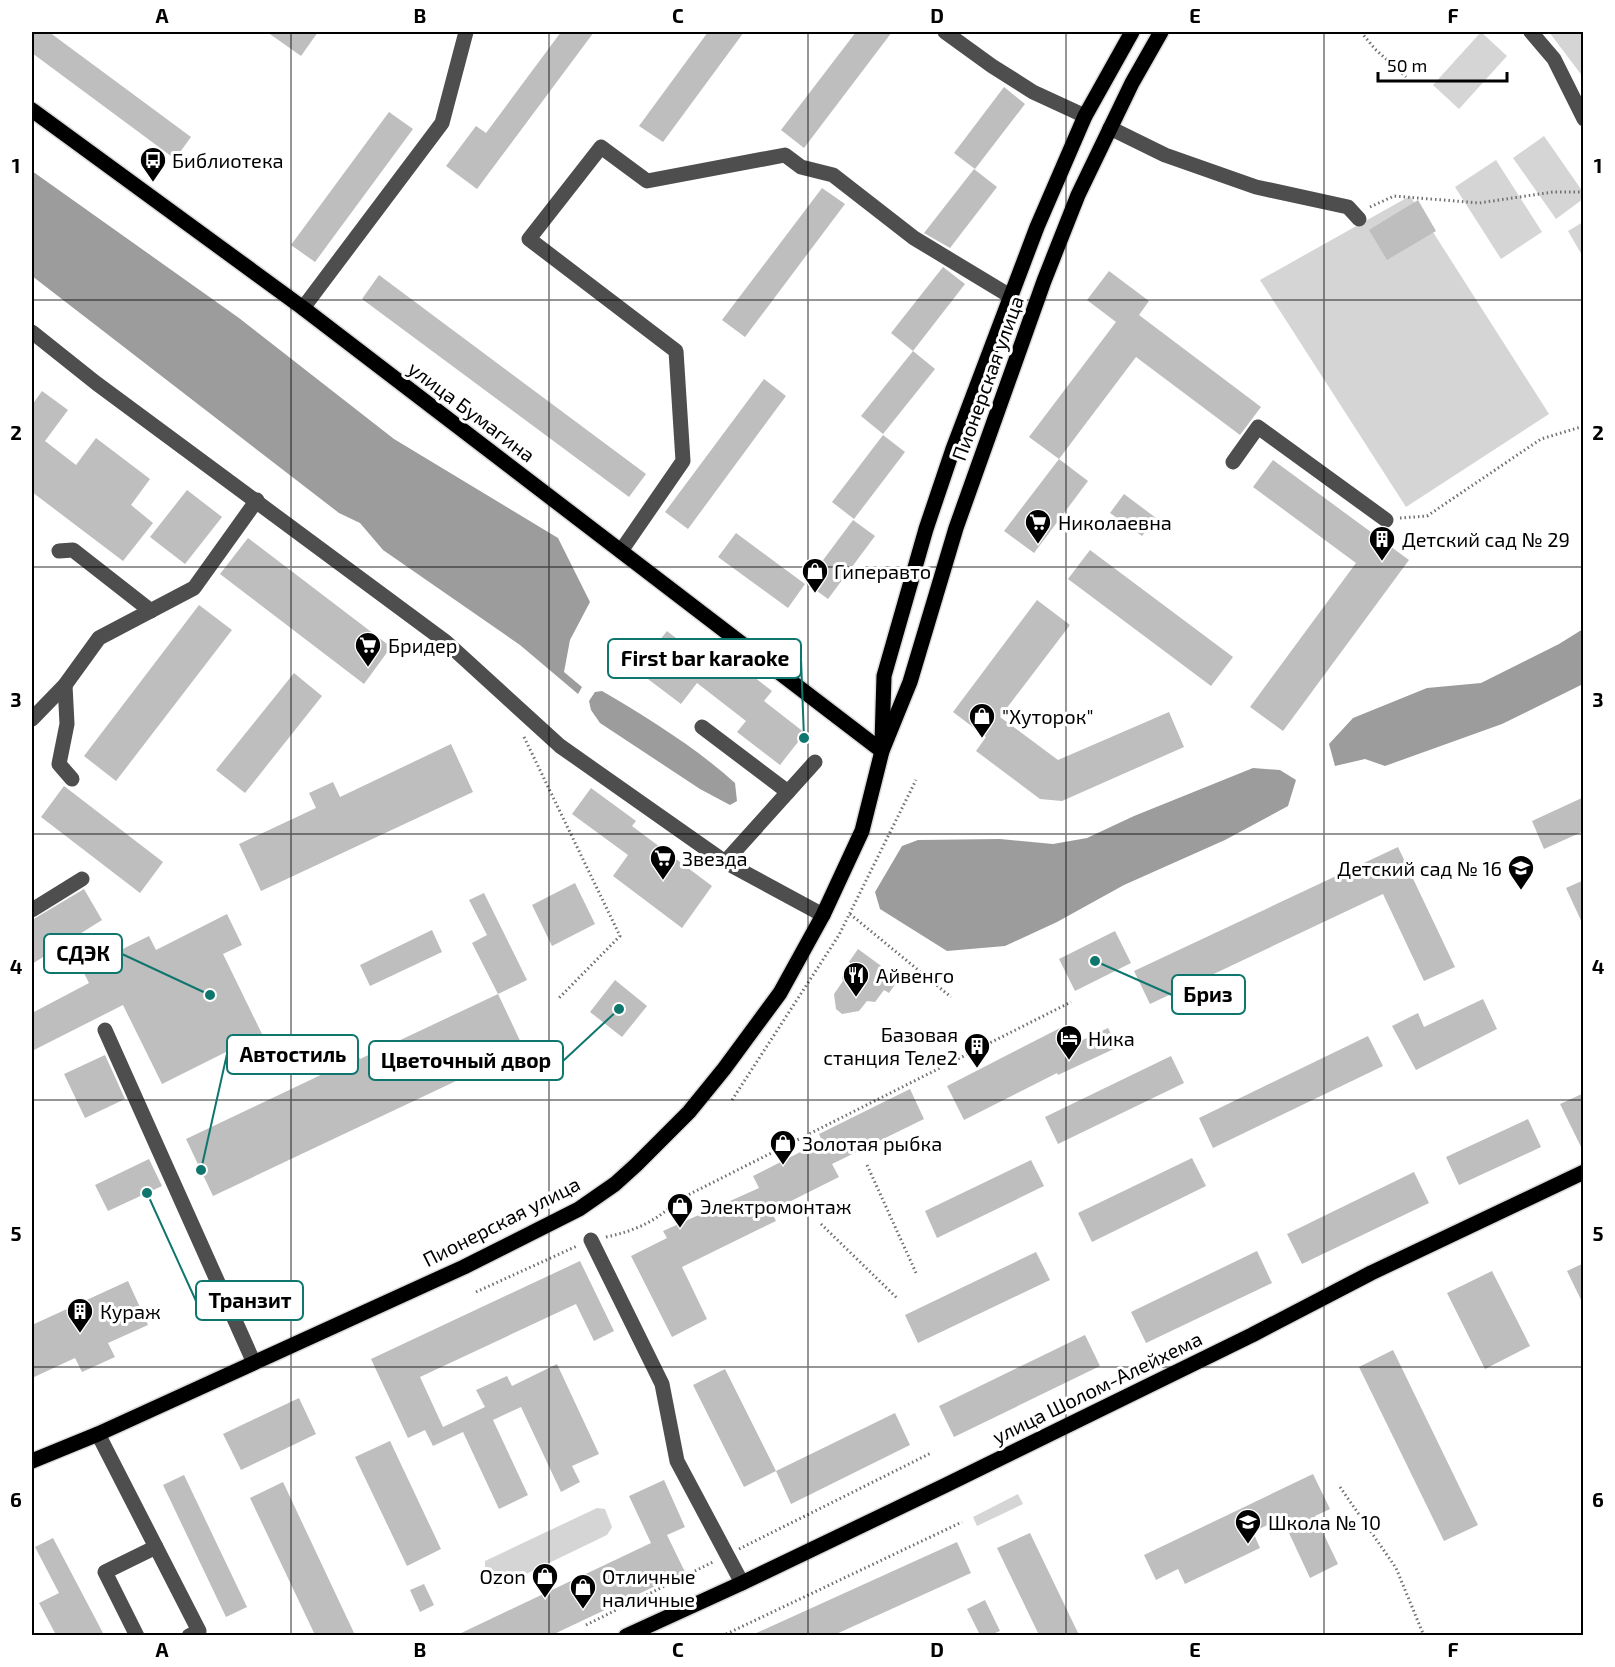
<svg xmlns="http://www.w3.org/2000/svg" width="1615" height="1667" font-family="'Exo 2',sans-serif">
<rect width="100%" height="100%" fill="#fff"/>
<g fill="#d5d5d5">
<polygon points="1481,32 1507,56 1459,109 1433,85"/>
<polygon points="1549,32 1583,32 1583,77"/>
<polygon points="1544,136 1583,192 1583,199 1556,219 1513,158"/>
<polygon points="1496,160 1542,232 1501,259 1455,187"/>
<polygon points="1410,196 1549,414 1406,507 1260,280"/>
<polygon points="1583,222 1583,257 1568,231"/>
<polygon points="1018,1494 1023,1504 977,1526 973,1517"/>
<path d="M597,1508L605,1509L612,1527L607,1535L497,1588C490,1582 484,1571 485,1561Z"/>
</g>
<g fill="#9c9c9c">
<polygon points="32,171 239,318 394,439 558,538 590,602 570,640 564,672 582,687 578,694 520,645 383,550 360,523 339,513 32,276"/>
<polygon points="1583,629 1583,684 1502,724 1385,766 1365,759 1335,766 1329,744 1353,718 1427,688 1481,683 1559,644"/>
<path d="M602,691C648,718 695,747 735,783L737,801L730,805L700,789L600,723L591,710L589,701L595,692Z"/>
<polygon points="1253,768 1280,770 1296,780 1288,806 1225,840 1124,885 1057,922 1005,946 947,951 880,909 875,892 902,846 918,840 1000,839 1053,844 1087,838 1134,816"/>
</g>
<g fill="#bebebe">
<polygon points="32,32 49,32 191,137 175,159 32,53"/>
<polygon points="267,32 318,32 301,56"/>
<polygon points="561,32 594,32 477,189 446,166 476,126 486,133"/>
<polygon points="708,32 744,32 663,142 639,126"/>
<polygon points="856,32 892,32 804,148 781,130"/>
<polygon points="1004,87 1025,104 975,169 954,153"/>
<polygon points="389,112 413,129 315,262 291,245"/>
<polygon points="974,169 997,187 950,248 924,233"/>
<polygon points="822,188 845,204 745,337 722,320"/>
<polygon points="1418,200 1436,231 1387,260 1369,230"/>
<polygon points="943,267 965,284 913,351 891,333"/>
<polygon points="1109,271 1149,301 1139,315 1261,407 1240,435 1136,357 1059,459 1029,437 1116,322 1087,300"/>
<polygon points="379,275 646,474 629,497 362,299"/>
<polygon points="913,351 935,369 883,434 861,416"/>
<polygon points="764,379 786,396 688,529 665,512"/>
<polygon points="42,391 68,410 45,441 76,465 96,438 150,479 131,505 153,523 123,561 32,492 32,405"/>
<polygon points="883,435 905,452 854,519 832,502"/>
<polygon points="1059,459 1088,481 1034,553 1004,531"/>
<polygon points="1273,460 1409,560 1283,731 1250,707 1356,563 1253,487"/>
<polygon points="187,490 222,517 185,564 150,537"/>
<polygon points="1124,494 1156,518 1142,536 1110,513"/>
<polygon points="853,520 875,536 828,599 806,583"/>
<polygon points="736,533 805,584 788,608 718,557"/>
<polygon points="248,538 391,647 364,684 220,574"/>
<polygon points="1090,550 1233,657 1211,686 1068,579"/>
<polygon points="1037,600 1070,625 1000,717 1058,760 1169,712 1184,747 1062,801 1040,799 976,751 986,737 953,712"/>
<polygon points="199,605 232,630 116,781 84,756"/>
<polygon points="667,631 709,664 719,650 772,691 764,701 805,733 780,765 737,732 746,721 697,683 681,704 636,670"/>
<polygon points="294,673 322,696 245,793 216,770"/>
<polygon points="451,744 473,792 261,891 239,844 316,808 309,793 333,782 340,797"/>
<polygon points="64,786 163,862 140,893 41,817"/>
<polygon points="591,788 636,821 632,826 712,886 682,928 613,876 628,855 572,814"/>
<polygon points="1584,797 1584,831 1544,849 1532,821"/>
<polygon points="1398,847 1455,967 1424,981 1383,894 1150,1004 1134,971"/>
<polygon points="1584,880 1584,927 1566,888"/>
<polygon points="575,883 595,924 552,946 532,905"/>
<polygon points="84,889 102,920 32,964 32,920"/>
<polygon points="484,893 527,980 498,994 472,943 487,935 469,900"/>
<polygon points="227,914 242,945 223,954 262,1034 162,1084 123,1005 32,1051 32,1013 89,983 82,969 149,936 156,950"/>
<polygon points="432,930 442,952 370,986 360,965"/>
<polygon points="1115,931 1131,963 1075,991 1059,959"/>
<polygon points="858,949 899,979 889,993 884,990 875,1002 867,1001 859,1011 842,1014 836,1009 834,994 843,981 842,977 851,964 849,962"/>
<polygon points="615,980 647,1006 622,1037 590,1012"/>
<polygon points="498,994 524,1049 213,1196 186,1139 327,1072 317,1052 349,1037 360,1059"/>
<polygon points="1483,999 1497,1029 1416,1070 1392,1026 1418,1013 1424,1027"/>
<polygon points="1064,1026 1072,1045 1108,1028 1118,1047 1058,1075 1057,1073 964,1120 947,1086"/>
<polygon points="1368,1036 1383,1066 1213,1148 1199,1118"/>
<polygon points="105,1055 125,1099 85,1118 64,1074"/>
<polygon points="1171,1056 1184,1083 1058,1144 1045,1117"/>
<polygon points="910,1089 924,1119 832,1164 839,1177 771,1211 776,1221 682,1267 707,1319 672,1337 631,1256 667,1238 663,1231 759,1188 753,1176 822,1141 819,1134"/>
<polygon points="1584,1093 1584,1153 1560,1104"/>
<polygon points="1528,1119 1541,1147 1459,1185 1446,1157"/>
<polygon points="1192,1158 1206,1186 1092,1242 1078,1213"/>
<polygon points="149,1159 162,1186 108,1211 95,1185"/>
<polygon points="1031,1160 1044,1186 937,1238 925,1211"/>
<polygon points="1414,1172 1429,1203 1302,1264 1287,1234"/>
<polygon points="1257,1251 1272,1283 1146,1343 1131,1312"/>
<polygon points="1036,1252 1050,1280 918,1343 905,1315"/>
<polygon points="580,1261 614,1331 594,1341 576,1304 420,1377 443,1427 485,1407 476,1390 507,1376 512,1386 557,1364 599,1454 572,1466 580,1482 561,1492 521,1407 493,1420 528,1495 499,1509 463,1432 433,1446 425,1430 408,1438 371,1359"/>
<polygon points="1584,1263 1584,1306 1567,1271"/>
<polygon points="1492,1271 1530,1346 1485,1369 1447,1293"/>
<polygon points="128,1281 148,1325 108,1343 115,1357 82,1372 75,1358 32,1378 32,1325"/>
<polygon points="1085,1335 1100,1366 954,1437 939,1406"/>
<polygon points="1393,1350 1478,1525 1444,1541 1359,1367"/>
<polygon points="725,1369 776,1471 744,1487 693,1385"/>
<polygon points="299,1398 316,1434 241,1470 223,1434"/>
<polygon points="895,1413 910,1445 791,1504 776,1471"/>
<polygon points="390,1441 441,1549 407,1566 355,1457"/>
<polygon points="1313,1474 1330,1509 1315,1516 1338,1564 1310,1578 1282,1518 1253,1532 1260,1548 1185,1584 1178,1569 1156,1580 1144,1555"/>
<polygon points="184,1475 247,1607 226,1617 163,1485"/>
<polygon points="664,1480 685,1527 667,1535 685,1572 552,1635 457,1635 651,1543 629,1496"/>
<polygon points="283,1482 355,1635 315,1635 250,1498"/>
<polygon points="1030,1533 1079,1635 1039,1635 997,1548"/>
<polygon points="53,1538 104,1635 56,1635 39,1603 59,1593 35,1547"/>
<polygon points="957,1542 971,1573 834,1635 752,1635"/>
<polygon points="424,1584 434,1605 420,1612 410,1590"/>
<polygon points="985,1600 1000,1631 990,1635 980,1635 967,1609"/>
</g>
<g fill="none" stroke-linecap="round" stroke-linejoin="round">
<g stroke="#dbdbdb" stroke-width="18">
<g id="major">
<polyline points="32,110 303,308 882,751"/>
<polyline points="882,742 884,676 926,529 953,449 1037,227 1085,116 1132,32"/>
<polyline points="32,1461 98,1434 464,1267 579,1209 615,1184 636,1165 689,1112 724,1069 780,993 823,915 862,831 882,751 910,682 956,528 1044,281 1078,195 1132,83 1161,32"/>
<polyline points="626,1636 742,1583 946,1485 1252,1335 1371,1273 1584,1172"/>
</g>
</g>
<g stroke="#707070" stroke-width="3" stroke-dasharray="1.5 3" stroke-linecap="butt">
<polyline points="1361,32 1375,49 1406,77"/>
<polyline points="1370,207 1394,196 1479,203 1553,192 1584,192"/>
<polyline points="1400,518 1427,516 1541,439 1584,426"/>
<polyline points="524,737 620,936 559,998"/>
<polyline points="850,914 951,997"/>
<polyline points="732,1100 839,935 916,780"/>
<polyline points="867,1165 917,1275"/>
<polyline points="821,1224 897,1298"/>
<path d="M606,1237C635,1231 657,1221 678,1200L1071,1002"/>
<polyline points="476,1292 577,1246"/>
<polyline points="1340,1487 1396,1568 1424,1636"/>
<polyline points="739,1549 931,1453"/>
<polyline points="586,1625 715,1561"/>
<polyline points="722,1636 962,1522"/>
</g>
<g stroke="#4e4e4e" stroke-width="15">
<polyline points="945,32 992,66 1033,92 1085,116"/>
<polyline points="1531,32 1554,59 1584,119"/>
<polyline points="1110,128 1165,155 1256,187 1348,207 1359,219"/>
<polyline points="303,308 442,123 466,32"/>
<polyline points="32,332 96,383 446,642 560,746 725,862 823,915"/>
<polyline points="1233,462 1258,427 1386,520"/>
<polyline points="59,551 73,550 151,611"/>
<polyline points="621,551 683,461 676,351 529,239 601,147 647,181 785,155 801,167 833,175 914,238 1010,296"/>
<polyline points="65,685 67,724 59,764 72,779"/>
<polyline points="32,719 65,685 99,638 194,588 257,500"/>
<polyline points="702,727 788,792"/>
<polyline points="725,862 815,762"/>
<polyline points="32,910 82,879"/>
<polyline points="105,1030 254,1363"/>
<polyline points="591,1240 662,1384 677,1461 742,1583"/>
<polyline points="98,1434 199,1631 189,1636"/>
<polyline points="137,1636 105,1572 156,1547"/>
</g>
<use href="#major" stroke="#000" stroke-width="15"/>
</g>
<path fill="none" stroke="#000" stroke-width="1.5" stroke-opacity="0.55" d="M291,32V1636M549,32V1636M808,32V1636M1066,32V1636M1324,32V1636M32,300H1584M32,567H1584M32,834H1584M32,1100H1584M32,1367H1584"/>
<defs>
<g id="bus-pin" transform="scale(1.35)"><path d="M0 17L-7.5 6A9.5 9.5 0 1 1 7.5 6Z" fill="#000" stroke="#fff"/><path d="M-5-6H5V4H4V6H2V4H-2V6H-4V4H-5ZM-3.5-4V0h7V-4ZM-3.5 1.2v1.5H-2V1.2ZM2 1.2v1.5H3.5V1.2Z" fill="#fff"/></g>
<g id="supermarket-pin" transform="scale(1.35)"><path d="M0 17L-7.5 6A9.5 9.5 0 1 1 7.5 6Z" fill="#000" stroke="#fff"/><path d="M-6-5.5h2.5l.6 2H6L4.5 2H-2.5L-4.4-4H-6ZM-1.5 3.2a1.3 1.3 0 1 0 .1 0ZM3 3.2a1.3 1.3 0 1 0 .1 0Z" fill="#fff"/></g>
<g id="building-pin" transform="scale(1.35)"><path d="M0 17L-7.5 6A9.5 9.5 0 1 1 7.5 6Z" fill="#000" stroke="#fff"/><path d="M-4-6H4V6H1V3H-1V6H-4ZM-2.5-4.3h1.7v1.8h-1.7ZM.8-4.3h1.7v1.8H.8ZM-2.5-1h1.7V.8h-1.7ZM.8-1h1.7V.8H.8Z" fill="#fff"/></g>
<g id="shop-pin" transform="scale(1.35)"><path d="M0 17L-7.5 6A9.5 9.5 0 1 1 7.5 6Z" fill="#000" stroke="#fff"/><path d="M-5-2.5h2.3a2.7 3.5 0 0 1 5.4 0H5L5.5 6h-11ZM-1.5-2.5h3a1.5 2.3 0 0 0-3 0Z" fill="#fff"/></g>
<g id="school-pin" transform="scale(1.35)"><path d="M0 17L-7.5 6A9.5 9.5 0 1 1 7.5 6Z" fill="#000" stroke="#fff"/><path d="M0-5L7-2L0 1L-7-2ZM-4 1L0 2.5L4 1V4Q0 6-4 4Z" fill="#fff"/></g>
<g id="restaurant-pin" transform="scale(1.35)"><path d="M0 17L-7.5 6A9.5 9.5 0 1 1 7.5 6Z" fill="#000" stroke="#fff"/><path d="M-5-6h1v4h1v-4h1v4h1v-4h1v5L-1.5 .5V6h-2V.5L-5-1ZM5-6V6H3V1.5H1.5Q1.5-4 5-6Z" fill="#fff"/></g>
<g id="hotel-pin" transform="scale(1.35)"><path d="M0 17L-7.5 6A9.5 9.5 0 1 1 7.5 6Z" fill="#000" stroke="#fff"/><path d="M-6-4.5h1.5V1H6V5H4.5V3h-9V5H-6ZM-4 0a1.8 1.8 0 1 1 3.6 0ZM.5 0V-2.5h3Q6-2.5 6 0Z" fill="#fff"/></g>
</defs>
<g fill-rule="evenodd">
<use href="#bus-pin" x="153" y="160"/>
<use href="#supermarket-pin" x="1038" y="522"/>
<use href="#building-pin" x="1382" y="539"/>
<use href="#shop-pin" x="815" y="571"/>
<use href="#supermarket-pin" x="368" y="645"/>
<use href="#shop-pin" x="982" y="716"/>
<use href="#supermarket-pin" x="663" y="858"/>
<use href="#school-pin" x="1521" y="868"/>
<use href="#restaurant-pin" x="856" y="975"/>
<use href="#hotel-pin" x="1069" y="1038"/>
<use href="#building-pin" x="977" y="1046"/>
<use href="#shop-pin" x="783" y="1143"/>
<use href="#shop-pin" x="680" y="1206"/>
<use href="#building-pin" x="80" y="1311"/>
<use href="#school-pin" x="1248" y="1522"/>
<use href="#shop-pin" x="545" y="1576"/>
<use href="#shop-pin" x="583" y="1587"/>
</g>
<g text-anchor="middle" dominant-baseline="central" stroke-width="6" stroke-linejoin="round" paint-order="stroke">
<g font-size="20" fill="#000" stroke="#fff" text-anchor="start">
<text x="172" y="160">Библиотека</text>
<text x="1058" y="522">Николаевна</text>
<text x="1402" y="539">Детский сад № 29</text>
<text x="834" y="571">Гиперавто</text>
<text x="388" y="645">Бридер</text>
<text x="1002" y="716">"Хуторок"</text>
<text x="682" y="858">Звезда</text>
<text x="1502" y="868" text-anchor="end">Детский сад № 16</text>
<text x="876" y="975">Айвенго</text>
<text x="958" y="1034" text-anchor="end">Базовая<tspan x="958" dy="23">станция Теле2</tspan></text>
<text x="1088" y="1038">Ника</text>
<text x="802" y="1143">Золотая рыбка</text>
<text x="700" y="1206">Электромонтаж</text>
<text x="100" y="1311">Кураж</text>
<text x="1268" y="1522">Школа № 10</text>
<text x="526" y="1576" text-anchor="end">Ozon</text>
<text x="602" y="1576">Отличные<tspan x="602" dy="23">наличные</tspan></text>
</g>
<g font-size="20" fill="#000" stroke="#fff">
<text transform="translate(987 378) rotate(-70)">Пионерская улица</text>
<text transform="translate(472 411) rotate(37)">улица Бумагина</text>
<text transform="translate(501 1221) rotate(-27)">Пионерская улица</text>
<text transform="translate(1097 1387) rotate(-26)">улица Шолом-Алейхема</text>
</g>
</g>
<path fill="none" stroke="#0f766e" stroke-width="2" d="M804 738L801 659M210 995L122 954M1095 961L1172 995M201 1170L227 1054M619 1009L563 1061M147 1193L196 1301"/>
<g fill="#0f766e" stroke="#fff" stroke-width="2">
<circle cx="804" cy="738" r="6"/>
<circle cx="210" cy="995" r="6"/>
<circle cx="1095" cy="961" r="6"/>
<circle cx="201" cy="1170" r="6"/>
<circle cx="619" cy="1009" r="6"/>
<circle cx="147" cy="1193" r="6"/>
</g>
<g fill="#fff" stroke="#0f766e" stroke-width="2">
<rect x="608" y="639" width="193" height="39" rx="6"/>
<rect x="44" y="934" width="78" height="39" rx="6"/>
<rect x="1172" y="975" width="73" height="39" rx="6"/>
<rect x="227" y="1035" width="131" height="39" rx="6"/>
<rect x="369" y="1041" width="194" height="39" rx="6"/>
<rect x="196" y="1281" width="107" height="39" rx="6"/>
</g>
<g font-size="21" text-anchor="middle" font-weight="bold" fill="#000">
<text x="705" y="666">First bar karaoke</text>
<text x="83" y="961">СДЭК</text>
<text x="1208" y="1002">Бриз</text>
<text x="293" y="1062">Автостиль</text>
<text x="466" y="1068">Цветочный двор</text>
<text x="250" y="1308">Транзит</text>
</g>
<rect width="1615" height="1667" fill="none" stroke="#ffffff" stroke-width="66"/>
<path d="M1378 72v9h129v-9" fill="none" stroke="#000000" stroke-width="3"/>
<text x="1387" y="72" font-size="18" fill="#000000" stroke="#ffffff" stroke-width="4.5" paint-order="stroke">50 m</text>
<rect x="33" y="33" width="1549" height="1601" fill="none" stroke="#000" stroke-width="2"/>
<g font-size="20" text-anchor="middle" font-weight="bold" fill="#000">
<text x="162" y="23">A</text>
<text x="420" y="23">B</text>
<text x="678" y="23">C</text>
<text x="937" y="23">D</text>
<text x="1195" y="23">E</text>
<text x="1453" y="23">F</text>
<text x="16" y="173">1</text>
<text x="1598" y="173">1</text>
<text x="16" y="440">2</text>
<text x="1598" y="440">2</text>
<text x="16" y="707">3</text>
<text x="1598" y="707">3</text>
<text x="16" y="974">4</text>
<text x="1598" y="974">4</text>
<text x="16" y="1241">5</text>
<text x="1598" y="1241">5</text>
<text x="16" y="1507">6</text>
<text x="1598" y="1507">6</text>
<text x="162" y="1657">A</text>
<text x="420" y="1657">B</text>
<text x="678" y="1657">C</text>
<text x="937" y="1657">D</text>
<text x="1195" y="1657">E</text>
<text x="1453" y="1657">F</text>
</g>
</svg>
